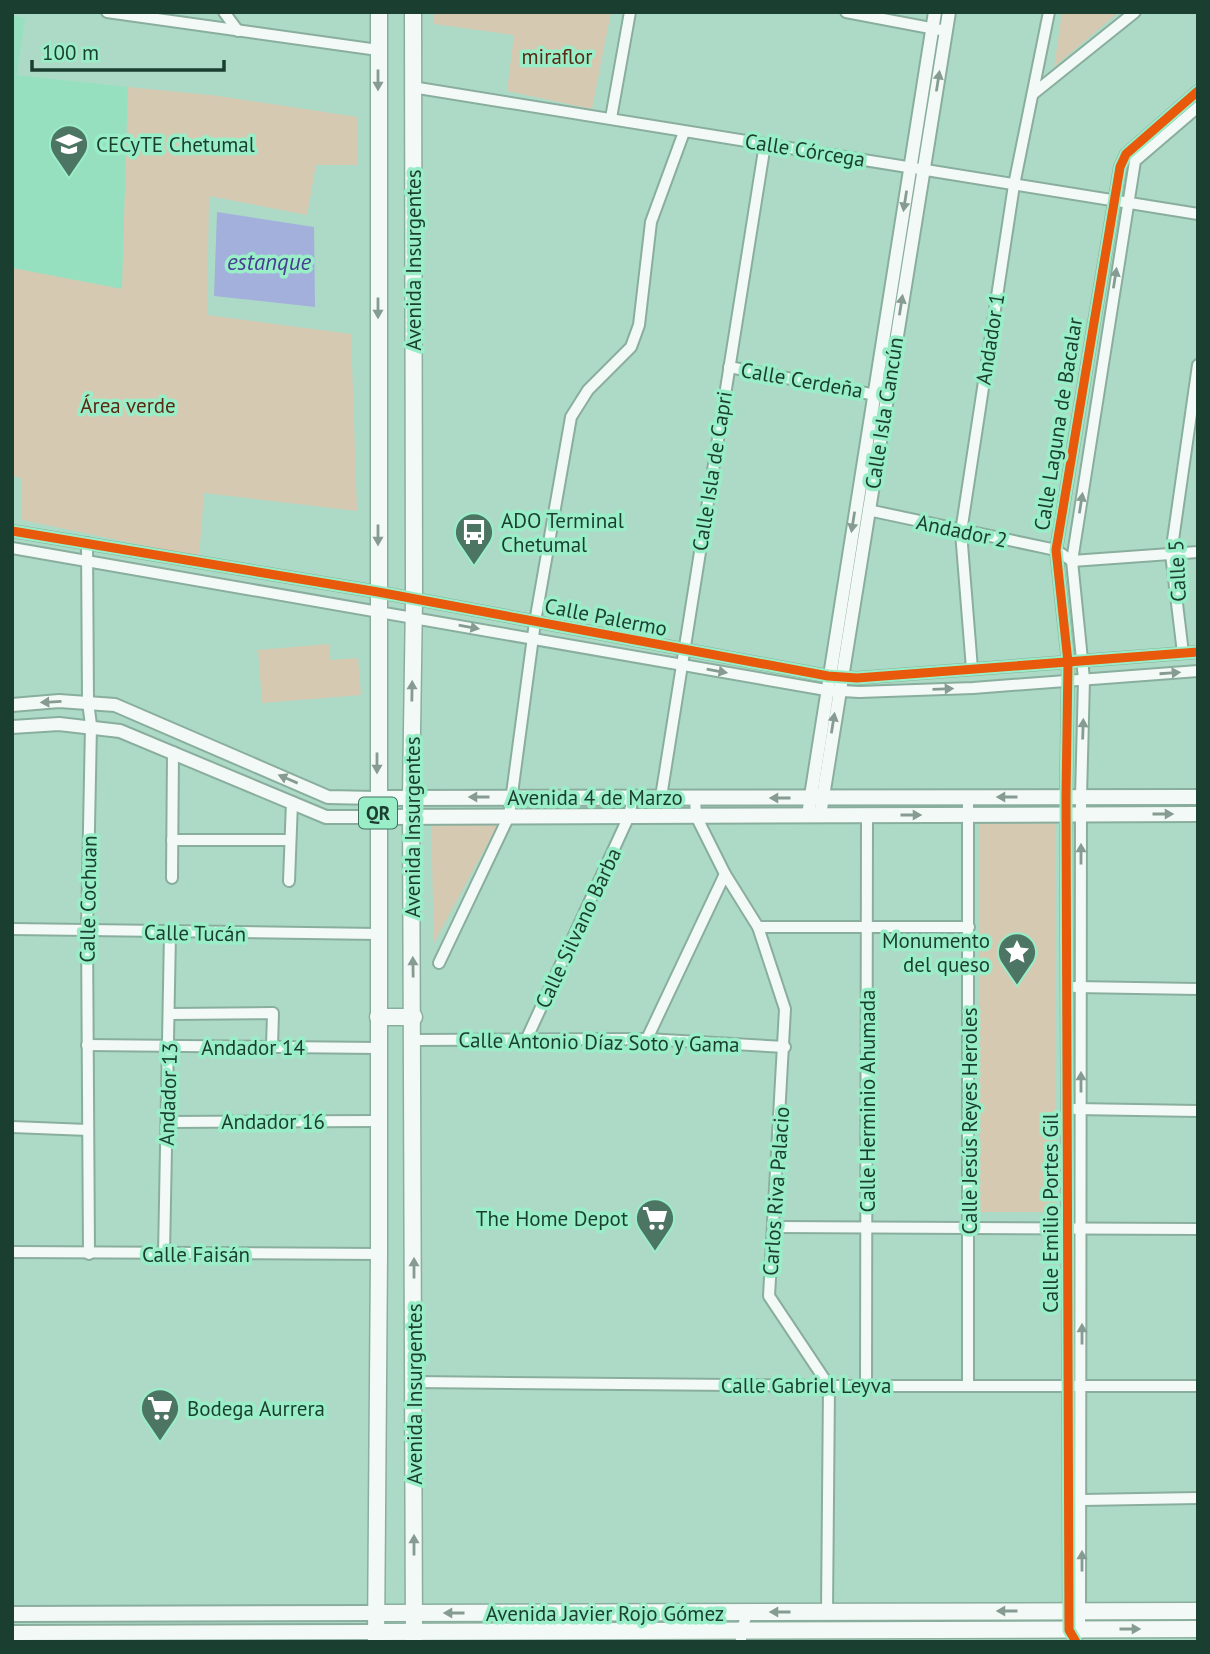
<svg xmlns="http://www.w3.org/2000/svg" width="1210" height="1654" font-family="'PT Sans',sans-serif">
<rect width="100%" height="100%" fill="#addac6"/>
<polygon fill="#97e0bf" points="12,15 25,18 17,75 128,87 122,289 12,268"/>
<g fill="#d5c9b2">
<polygon points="434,12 611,12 592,109 507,91 514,35 434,24"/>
<polygon points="1062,12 1119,12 1054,67"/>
<polygon points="128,87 219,96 357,117 357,165 316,165 307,215 209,196 207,315 351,334 357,511 204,493 199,557 22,520 21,478 12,476 12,268 122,289"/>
<polygon points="329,644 330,660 358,658 361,695 262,703 258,650"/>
<polygon points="979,820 1055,823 1056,1212 979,1212"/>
<polygon points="431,824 498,824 434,943"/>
</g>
<polygon fill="#a3b0dc" points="217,212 314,227 315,307 214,296"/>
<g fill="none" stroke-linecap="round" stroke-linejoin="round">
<g stroke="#89ae9e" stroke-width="14">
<g id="minor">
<polyline points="107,12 378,50"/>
<polyline points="224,12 238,31"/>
<polyline points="846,12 946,31"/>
<polyline points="412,87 1198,214"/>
<polyline points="1034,93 1135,12"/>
<polyline points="611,118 630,12"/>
<polyline points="729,367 881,396"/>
<polyline points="868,510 1056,550 1072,561 1198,552"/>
<polyline points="12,531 378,592 828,676 857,678 1198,652"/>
<polyline points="87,543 88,702 91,725 87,930 89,1254"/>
<polyline points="12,548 826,690 859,692 973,688 1198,671"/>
<polyline points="1183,653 1171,554 1198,365"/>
<polyline points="972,669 961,532 1014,185 1049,12"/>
<polyline points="661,797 765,144"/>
<polyline points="695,797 696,816 725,874 758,927 785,1009 769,1296 829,1386 827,1612"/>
<polyline points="172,840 289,840"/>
<polyline points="172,878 173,752"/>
<polyline points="289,881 292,802"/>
<polyline points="758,927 969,927"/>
<polyline points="12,929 378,934"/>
<polyline points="439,963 509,816 535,622 571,417 588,390 631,347 639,325 651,222 684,132"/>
<polyline points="1075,987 1198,989"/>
<polyline points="170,1014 273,1013 272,1047"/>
<polyline points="647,1039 725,874"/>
<polyline points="414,1040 647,1039 785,1047"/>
<polyline points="526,1040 629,816 633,797"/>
<polyline points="87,1045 378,1048"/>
<polyline points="1075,1109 1198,1111"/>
<polyline points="168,1122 378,1121"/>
<polyline points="12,1127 88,1130"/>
<polyline points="774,1227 1198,1229"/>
<polyline points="12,1252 379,1254"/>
<polyline points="164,1255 170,933"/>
<polyline points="414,1382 829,1386 1198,1386"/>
<polyline points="968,1385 968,797"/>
<polyline points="866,1386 867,815"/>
<polyline points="1082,1500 1198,1498"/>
<polyline points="1080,1633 1081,797 1084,679 1072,561 1135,161 1198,107"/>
<polyline points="741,1642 741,1631 748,1612"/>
<polyline points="1076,1642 1069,1630 1066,797 1068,662 1056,550 1120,167 1126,154 1198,91"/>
</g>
</g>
<g stroke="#89ae9e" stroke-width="16">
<g id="tertiary">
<polyline points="12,705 59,701 115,705 328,797 377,798"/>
<polyline points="12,727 59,724 120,731 326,817 378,817"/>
<polyline points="808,815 935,12"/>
<polyline points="820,815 949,12"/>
</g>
</g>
<g stroke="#89ae9e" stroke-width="18">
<g id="secondary">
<polyline points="377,798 1198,797"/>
<polyline points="378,817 1198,814"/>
<polyline points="12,1614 376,1613"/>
<polyline points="12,1633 376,1632"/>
</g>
</g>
<g stroke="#89ae9e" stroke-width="19">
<g id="primary">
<polyline points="413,12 414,599 411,797 414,1642"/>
<polyline points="378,1017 414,1017"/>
<polyline points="376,1613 1198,1611"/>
<polyline points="376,1632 1198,1629"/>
<polyline points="376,1642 379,1254 379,12"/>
</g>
</g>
<use href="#minor" stroke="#f3f9f6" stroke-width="10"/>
<use href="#tertiary" stroke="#f3f9f6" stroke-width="12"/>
<use href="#secondary" stroke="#f3f9f6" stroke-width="14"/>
<use href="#primary" stroke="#f3f9f6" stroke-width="16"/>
<g stroke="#99eec8" stroke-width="13">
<g id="cycleway">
<polyline points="12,531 378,592 828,676 857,678 1198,652"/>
<polyline points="1076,1642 1069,1630 1066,797 1068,662 1056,550 1120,167 1126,154 1198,91"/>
</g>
</g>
<use href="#cycleway" stroke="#e8590c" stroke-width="9"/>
</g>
<defs><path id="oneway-solid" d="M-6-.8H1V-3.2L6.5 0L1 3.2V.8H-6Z" transform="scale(1.75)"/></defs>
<g fill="#869c92">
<use href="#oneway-solid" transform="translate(378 80) rotate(90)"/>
<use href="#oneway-solid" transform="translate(938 81) rotate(-81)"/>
<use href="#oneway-solid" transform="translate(905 201) rotate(99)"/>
<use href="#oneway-solid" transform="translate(1115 278) rotate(-81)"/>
<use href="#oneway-solid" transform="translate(901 305) rotate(-81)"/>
<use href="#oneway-solid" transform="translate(378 308) rotate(90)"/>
<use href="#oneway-solid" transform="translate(1081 503) rotate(-81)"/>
<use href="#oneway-solid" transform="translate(853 522) rotate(99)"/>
<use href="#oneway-solid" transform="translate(378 535) rotate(90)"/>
<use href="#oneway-solid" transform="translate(469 627) rotate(10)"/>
<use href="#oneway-solid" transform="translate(717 671) rotate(10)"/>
<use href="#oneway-solid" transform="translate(1170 673) rotate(-4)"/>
<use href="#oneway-solid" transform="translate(943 689) rotate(-2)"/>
<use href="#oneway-solid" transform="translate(412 691) rotate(-89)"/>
<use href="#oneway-solid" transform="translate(51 702) rotate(177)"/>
<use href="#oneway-solid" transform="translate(833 723) rotate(-81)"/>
<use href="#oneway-solid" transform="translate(1083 729) rotate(-88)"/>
<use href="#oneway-solid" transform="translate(377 763) rotate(90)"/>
<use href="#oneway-solid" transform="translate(288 779) rotate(-157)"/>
<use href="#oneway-solid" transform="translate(479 797) rotate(180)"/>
<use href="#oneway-solid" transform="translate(1007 797) rotate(-180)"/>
<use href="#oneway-solid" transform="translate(780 798) rotate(-180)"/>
<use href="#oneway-solid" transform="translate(1163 814)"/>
<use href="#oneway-solid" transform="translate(911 815)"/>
<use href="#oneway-solid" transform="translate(1081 854) rotate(-90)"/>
<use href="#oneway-solid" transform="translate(413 967) rotate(-91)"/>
<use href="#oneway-solid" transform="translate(1081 1082) rotate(-90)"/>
<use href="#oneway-solid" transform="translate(414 1268) rotate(-90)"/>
<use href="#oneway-solid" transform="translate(1082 1334) rotate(-90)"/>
<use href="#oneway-solid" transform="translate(414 1545) rotate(-90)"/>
<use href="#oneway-solid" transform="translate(1082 1561) rotate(-90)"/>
<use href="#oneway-solid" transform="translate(1007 1611) rotate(180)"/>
<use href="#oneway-solid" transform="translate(780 1612) rotate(180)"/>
<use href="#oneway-solid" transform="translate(454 1613) rotate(180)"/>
<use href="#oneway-solid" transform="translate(1130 1629)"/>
</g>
<defs>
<g id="school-pin" transform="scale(2.0125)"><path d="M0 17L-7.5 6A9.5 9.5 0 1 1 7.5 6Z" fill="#4d7564" stroke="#99eec8"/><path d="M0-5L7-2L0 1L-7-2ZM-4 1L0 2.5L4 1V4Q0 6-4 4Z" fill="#fff"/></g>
<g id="bus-pin" transform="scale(2.0125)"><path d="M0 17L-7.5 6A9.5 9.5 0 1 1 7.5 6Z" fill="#4d7564" stroke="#99eec8"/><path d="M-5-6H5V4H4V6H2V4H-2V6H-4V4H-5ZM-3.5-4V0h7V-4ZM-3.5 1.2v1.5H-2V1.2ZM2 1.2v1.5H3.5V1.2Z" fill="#fff"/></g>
<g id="sight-pin" transform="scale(2.0125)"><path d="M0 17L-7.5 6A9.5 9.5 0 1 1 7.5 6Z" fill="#4d7564" stroke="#99eec8"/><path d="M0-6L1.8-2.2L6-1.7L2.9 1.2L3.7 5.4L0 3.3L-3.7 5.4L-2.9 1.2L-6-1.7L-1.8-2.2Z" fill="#fff"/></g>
<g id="supermarket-pin" transform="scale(2.0125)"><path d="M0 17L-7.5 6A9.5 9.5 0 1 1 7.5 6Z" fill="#4d7564" stroke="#99eec8"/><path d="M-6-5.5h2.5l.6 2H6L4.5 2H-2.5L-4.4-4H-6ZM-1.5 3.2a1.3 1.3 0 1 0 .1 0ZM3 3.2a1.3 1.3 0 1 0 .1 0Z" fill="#fff"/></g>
</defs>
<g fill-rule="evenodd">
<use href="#school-pin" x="69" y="144"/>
<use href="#bus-pin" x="474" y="532"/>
<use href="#sight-pin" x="1017" y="952"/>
<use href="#supermarket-pin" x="655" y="1218"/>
<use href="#supermarket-pin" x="160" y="1408"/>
</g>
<g text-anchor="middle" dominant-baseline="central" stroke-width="7" stroke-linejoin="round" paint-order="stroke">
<rect fill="#99eec8" stroke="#40735d" stroke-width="2" x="359" y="797.5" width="38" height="31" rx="5"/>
<g font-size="19" font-weight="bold" fill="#1a3e2f">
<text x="378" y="813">QR</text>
</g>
<g font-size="21" fill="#5a2912" stroke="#99eec8">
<text x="557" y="56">miraflor</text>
<text x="128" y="405">Área verde</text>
</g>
<g font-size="21" fill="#1a3e2f" stroke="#99eec8" text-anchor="start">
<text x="96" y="144">CECyTE Chetumal</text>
<text x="501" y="520">ADO Terminal<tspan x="501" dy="24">Chetumal</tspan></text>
<text x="990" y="940" text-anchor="end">Monumento<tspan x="990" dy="24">del queso</tspan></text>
<text x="628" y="1218" text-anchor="end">The Home Depot</text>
<text x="187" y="1408">Bodega Aurrera</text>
</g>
<g font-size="21" fill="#1a3e2f" stroke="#99eec8">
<text transform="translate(805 150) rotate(9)">Calle Córcega</text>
<text transform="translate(413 260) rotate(-90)">Avenida Insurgentes</text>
<text transform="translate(990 339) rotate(-81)">Andador 1</text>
<text transform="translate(802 380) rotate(10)">Calle Cerdeña</text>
<text transform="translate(884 413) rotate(-81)">Calle Isla Cancún</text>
<text transform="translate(1058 424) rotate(-81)">Calle Laguna de Bacalar</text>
<text transform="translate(712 471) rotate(-81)">Calle Isla de Capri</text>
<text transform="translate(962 531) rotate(12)">Andador 2</text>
<text transform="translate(1177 571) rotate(-93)">Calle 5</text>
<text transform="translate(606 617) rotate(11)">Calle Palermo</text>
<text x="595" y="797">Avenida 4 de Marzo</text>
<text transform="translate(412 827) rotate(-90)">Avenida Insurgentes</text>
<text transform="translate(88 899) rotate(-89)">Calle Cochuan</text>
<text transform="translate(578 928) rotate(-65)">Calle Silvano Barba</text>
<text transform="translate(195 933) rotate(1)">Calle Tucán</text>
<text transform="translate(599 1042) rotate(1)">Calle Antonio Díaz Soto y Gama</text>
<text x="253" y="1047">Andador 14</text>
<text transform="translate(168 1094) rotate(-88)">Andador 13</text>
<text transform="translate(867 1101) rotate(-90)">Calle Herminio Ahumada</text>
<text x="273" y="1121">Andador 16</text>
<text transform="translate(969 1121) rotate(-90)">Calle Jesús Reyes Heroles</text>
<text transform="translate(776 1191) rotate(-86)">Carlos Riva Palacio</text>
<text transform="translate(1050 1213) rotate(-90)">Calle Emilio Portes Gil</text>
<text x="196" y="1254">Calle Faisán</text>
<text x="806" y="1385">Calle Gabriel Leyva</text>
<text transform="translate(414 1394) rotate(-90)">Avenida Insurgentes</text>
<text x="605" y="1613">Avenida Javier Rojo Gómez</text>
</g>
<g font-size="23" font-style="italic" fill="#473e92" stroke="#99eec8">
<text x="269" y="261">estanque</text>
</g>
</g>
<rect width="1210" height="1654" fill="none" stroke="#1a3e2f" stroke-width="28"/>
<path d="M32 60v10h192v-10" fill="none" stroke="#1a3e2f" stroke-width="3.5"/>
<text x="42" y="60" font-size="21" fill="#1a3e2f" stroke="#99eec8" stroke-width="5" paint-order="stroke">100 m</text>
</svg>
